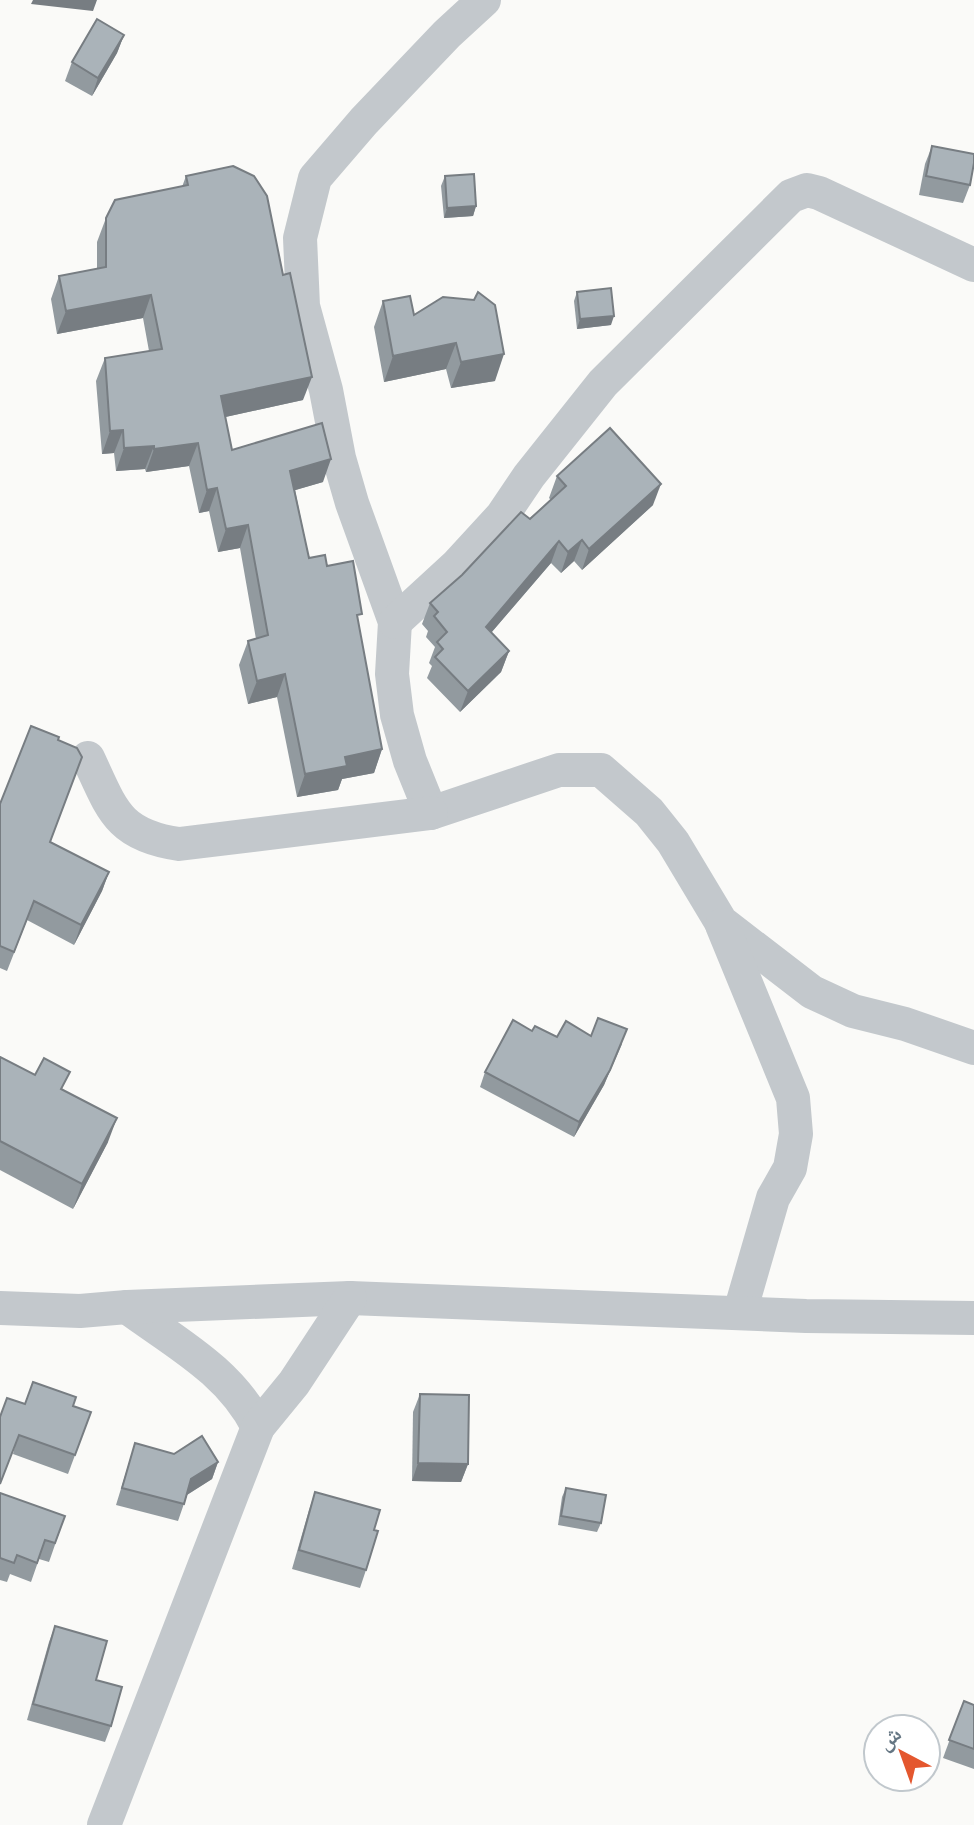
<svg xmlns="http://www.w3.org/2000/svg" width="974" height="1825" font-family="Cabin,'Noto Naskh Arabic',sans-serif">
<rect width="100%" height="100%" fill="#fafaf8"/>
<g fill="none" stroke-linecap="round" stroke-linejoin="round">
<g stroke="#c3c8cc" stroke-width="34">
<polyline points="484,0 447,34 364,121 315,178 300,238 303,306 326,390 339,458 352,503 395,622 392,674 397,715 410,761 431,813 559,770 601,770 649,812 673,842 721,922 812,992 853,1011 905,1024 974,1048"/>
<polyline points="395,622 457,565 502,516 529,476 603,383 791,196 807,190 819,193 974,265"/>
<path d="M88,758C112,809 117,835 179,844L431,813"/>
<polyline points="722,925 793,1098 796,1134 790,1168 773,1198 740,1312"/>
<path d="M127,1307C176,1343 230,1371 258,1427"/>
<polyline points="0,1308 80,1311 127,1307 350,1298 806,1316 974,1318"/>
<polyline points="104,1825 258,1427 294,1383 350,1298"/>
</g>
</g>
<g fill="#929a9f">
<polygon points="124,35 117,53 92,96 65,81 72,62"/>
<polygon points="932,146 970,185 963,203 919,195 925,164"/>
<polygon points="186,176 303,400 225,417 232,450 323,482 295,490 309,558 327,566 358,624 382,749 374,773 342,779 338,790 297,797 277,697 248,704 239,665 248,641 256,639 240,548 218,552 209,511 199,513 189,466 146,472 145,469 116,471 114,453 102,454 96,381 105,358 149,351 143,318 57,334 51,299 59,276 97,269 97,242 106,218 182,187"/>
<polygon points="445,176 476,206 473,216 444,218 441,186"/>
<polygon points="577,292 611,325 577,329 574,301"/>
<polygon points="443,297 495,381 451,388 446,369 384,382 374,327 383,301 414,315"/>
<polygon points="557,476 653,505 582,570 574,561 561,573 551,563 491,633 509,651 501,672 460,712 427,678 432,666 429,663 435,647 426,637 428,631 422,624 430,603 551,500 549,498"/>
<polygon points="58,740 51,842 109,872 102,891 74,945 27,920 7,971 0,968 0,804"/>
<polygon points="591,1036 622,1044 604,1085 574,1137 480,1087 485,1072 557,1037"/>
<polygon points="0,1057 64,1090 108,1142 73,1209 0,1170"/>
<polygon points="420,1394 468,1464 461,1482 412,1481 413,1412"/>
<polygon points="25,1404 73,1406 91,1412 68,1474 13,1454"/>
<polygon points="135,1443 174,1454 218,1462 212,1479 187,1495 178,1521 116,1505"/>
<polygon points="566,1488 601,1523 597,1532 558,1525 562,1497"/>
<polygon points="315,1492 374,1530 366,1570 360,1588 292,1569 309,1510"/>
<polygon points="0,1493 65,1516 49,1562 39,1559 31,1582 10,1574 7,1582 0,1580"/>
<polygon points="55,1626 96,1680 111,1726 105,1742 27,1720 49,1642"/>
<polygon points="964,1701 974,1705 974,1769 943,1758"/>
</g>
<g fill="#777d82">
<polygon points="33,0 97,0 93,11 31,4"/>
<polygon points="124,35 117,53 92,96 98,78"/>
<polygon points="476,206 473,216 444,218 447,208"/>
<polygon points="151,295 143,318 57,334 66,311"/>
<polygon points="614,316 611,325 577,329 580,319"/>
<polygon points="456,343 446,369 384,382 393,356"/>
<polygon points="504,354 495,381 451,388 461,362"/>
<polygon points="312,377 303,400 212,420 221,396"/>
<polygon points="123,430 114,453 102,454 110,431"/>
<polygon points="198,443 189,466 146,472 154,449"/>
<polygon points="154,446 145,469 116,471 124,448"/>
<polygon points="331,459 323,482 282,494 290,471"/>
<polygon points="661,484 653,505 582,570 589,549"/>
<polygon points="217,488 209,511 199,513 207,490"/>
<polygon points="248,525 240,548 218,552 226,529"/>
<polygon points="582,540 574,561 561,573 568,552"/>
<polygon points="559,541 551,563 478,648 486,627"/>
<polygon points="509,651 501,672 460,712 468,691"/>
<polygon points="285,674 277,697 248,704 257,681"/>
<polygon points="382,749 374,773 342,779 338,790 297,797 305,774 345,757"/>
<polygon points="109,872 102,891 74,945 81,925"/>
<polygon points="627,1029 604,1085 574,1137 579,1122"/>
<polygon points="117,1118 108,1142 73,1209 82,1184"/>
<polygon points="218,1462 212,1479 185,1496 191,1479"/>
<polygon points="418,1463 468,1464 461,1482 412,1481"/>
</g>
<g fill="#aab3b9" stroke="#777d82" stroke-width="2">
<polygon points="97,19 124,35 98,78 72,62"/>
<polygon points="932,146 974,154 974,163 970,185 926,176"/>
<polygon points="233,166 254,176 267,196 283,275 290,273 312,377 221,396 232,450 322,423 331,459 290,471 309,558 325,555 327,566 353,561 362,614 357,615 382,749 345,757 347,766 305,774 285,674 257,681 248,641 268,635 248,525 226,529 217,488 207,490 198,443 154,449 154,446 124,448 123,430 110,431 105,358 162,349 151,295 66,311 59,276 106,267 106,218 115,200 188,185 186,176"/>
<polygon points="474,174 476,206 447,208 445,176"/>
<polygon points="611,288 614,316 580,319 577,292"/>
<polygon points="478,292 495,305 504,354 461,362 456,343 393,356 383,301 410,296 414,315 443,297 474,300"/>
<polygon points="610,428 661,484 589,549 582,540 568,552 559,541 486,627 509,651 468,691 435,657 443,649 437,642 447,632 434,616 438,612 430,603 462,575 521,512 530,519 566,486 557,476"/>
<polygon points="31,726 59,737 58,740 77,748 82,757 50,842 109,872 81,925 34,901 14,952 0,946 0,804"/>
<polygon points="598,1018 627,1029 610,1070 579,1122 485,1072 513,1020 532,1031 535,1026 557,1037 566,1021 591,1036"/>
<polygon points="0,1057 35,1075 44,1058 70,1072 61,1089 117,1118 82,1184 0,1141"/>
<polygon points="33,1382 76,1397 73,1406 91,1412 75,1455 19,1435 0,1484 0,1417 7,1398 25,1404"/>
<polygon points="420,1394 469,1395 468,1464 418,1463"/>
<polygon points="202,1436 218,1462 191,1479 184,1504 122,1488 135,1443 174,1454"/>
<polygon points="566,1488 606,1495 601,1523 561,1516"/>
<polygon points="315,1492 380,1510 374,1530 378,1531 366,1570 299,1550"/>
<polygon points="0,1493 65,1516 55,1543 45,1540 37,1563 17,1555 14,1563 0,1558"/>
<polygon points="55,1626 107,1641 96,1680 122,1687 111,1726 33,1704"/>
<polygon points="964,1701 974,1705 974,1749 949,1740"/>
</g>
<g transform="translate(902 1753) rotate(319)"><circle r="38" fill="#ffffff" stroke="#c1c8cd" stroke-width="2"/>
<path d="M0-6L14 30L0 20L-14 30Z" fill="#e4572e"/>
<text y="-12" font-size="22" font-weight="bold" text-anchor="middle" fill="#657683">ش</text>
</g>
</svg>
